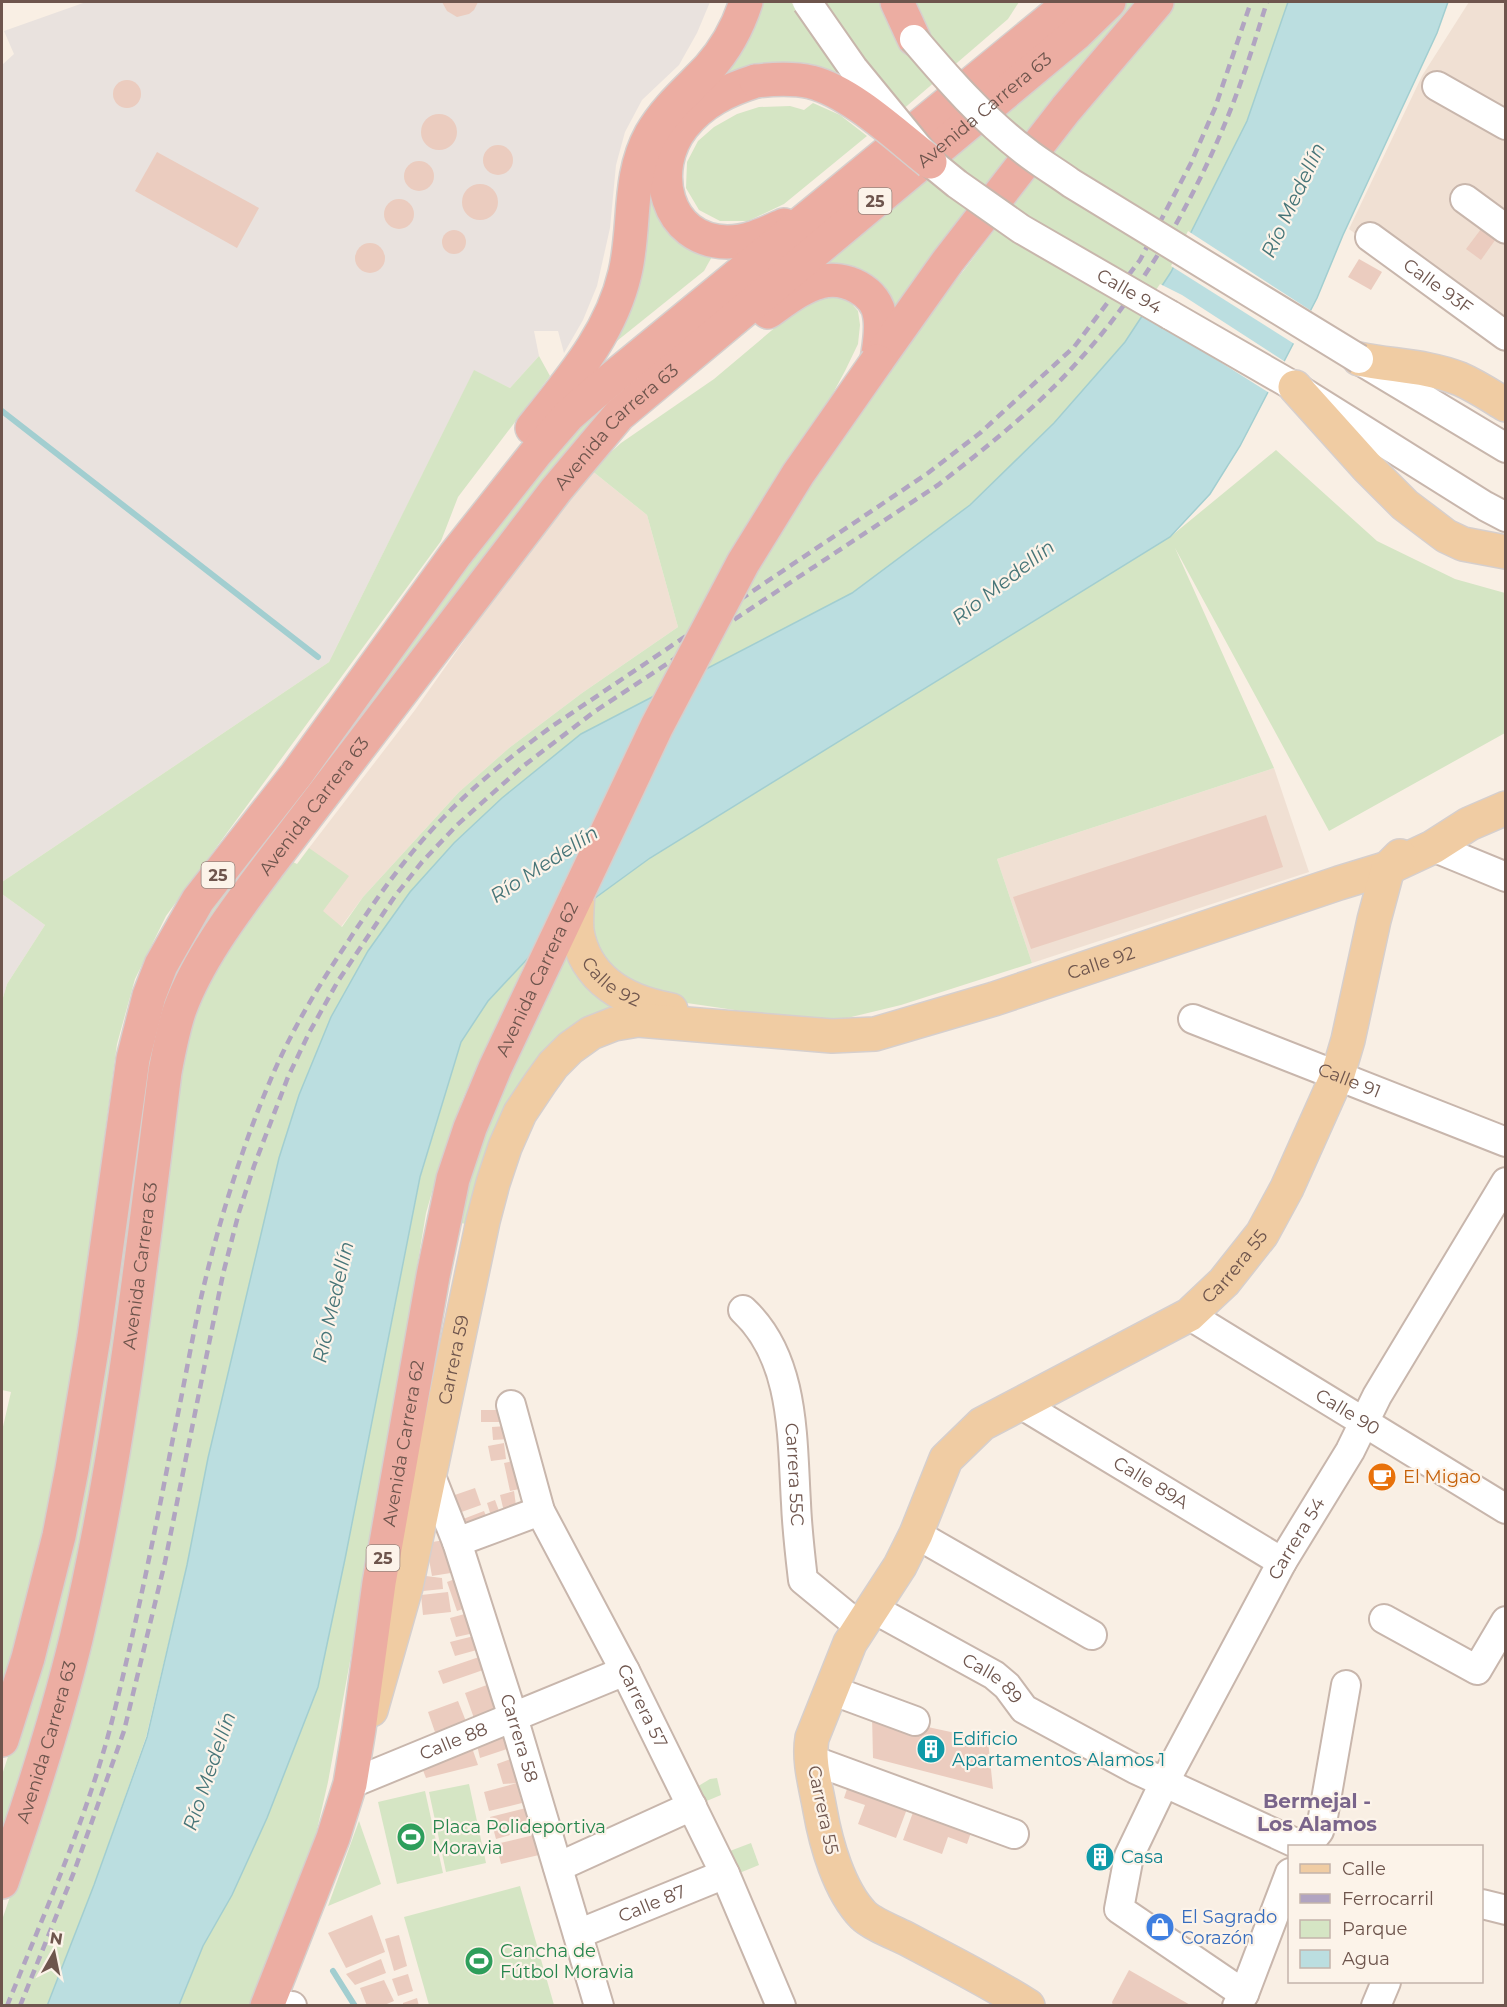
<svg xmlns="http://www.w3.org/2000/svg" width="1507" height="2007" font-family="Montserrat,sans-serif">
<rect width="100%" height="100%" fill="#f9efe4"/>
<g fill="#f0e0d3">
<polygon points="1469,2 1505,2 1505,343 1349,229 1422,76"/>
<polygon points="591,470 647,515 678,627 582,693 509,748 459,792 363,897 341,927 323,912 309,848 415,710 487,608"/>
<polygon points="1274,768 1309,872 1032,963 997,859"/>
</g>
<g fill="#e9e2de">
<polygon points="86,2 710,2 697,33 679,65 642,100 625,132 616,165 610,228 597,286 583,320 564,353 558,331 534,331 539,356 510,388 474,371 329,662 2,882 2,65 14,54 4,31"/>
<polygon points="2,894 45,925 7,984 2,1001"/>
</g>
<g fill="#d5e5c4">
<polygon points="755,2 791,2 845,77 697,98"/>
<polygon points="818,2 1019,2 1008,19 901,111"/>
<polygon points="1121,2 1139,2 894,311 807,272"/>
<polygon points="1166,2 1288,2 1247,121 1171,272 1125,342 1054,423 970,505 852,593 581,734 410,892 368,951 331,1017 299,1095 279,1158 208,1458 187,1565 146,1737 94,1885 47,2005 2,2005 2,1920 16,1879 183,1035 215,963 289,860 297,864 309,848 349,876 323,911 342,927 363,897 459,792 509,748 582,693 678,627 647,515 591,470 621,443 714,379 796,310 818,298 842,298 851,303 858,311 860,325 858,344 845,371 832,395 764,498 727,560 817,472 887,371 1141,38"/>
<polygon points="813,103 840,115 867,136 784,204 748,221 720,221 699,210 686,188 687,162 698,141 714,127 737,114 759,107 790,106 804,110"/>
<polygon points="650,158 714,253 704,271 597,357"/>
<polygon points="690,340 205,938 117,1353 64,1638 2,1837 2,1775 27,1698 141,1071 177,959 212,903 550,454 659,355"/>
<polygon points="539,356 550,376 458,497 441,541 166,916 135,979 117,1044 76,1346 49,1506 29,1591 2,1685 2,1431 11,1392 2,1390 2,1001 7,984 45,925 2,894 2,882 329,662 474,370 510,388"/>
<polygon points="1276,450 1377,541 1455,579 1505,593 1505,733 1329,831 1175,548 1274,768 997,859 1032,963 901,1005 843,1019 790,1018 673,1001 603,969 588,912 594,898 650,858 1170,537"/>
<polygon points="567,950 628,1008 586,1024 472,1225 455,1222 459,1202 499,1099"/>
<polygon points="526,961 463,1098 442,1157 426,1213 371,1546 328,1782 313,1847 252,2005 179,2006 203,1946 232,1895 267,1818 318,1687 420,1178 461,1042 488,1001"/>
<polygon points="717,1778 721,1795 697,1805 690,1791 710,1779"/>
<polygon points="469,1784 486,1863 446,1872 429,1792"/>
<polygon points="425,1791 443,1873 397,1884 378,1802"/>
<polygon points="359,1821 381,1884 328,1906"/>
<polygon points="751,1843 759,1865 732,1876 722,1854"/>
<polygon points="520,1886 554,2005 429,2005 404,1917"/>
</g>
<polygon fill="#bbdee0" stroke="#a2ced0" stroke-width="1.5" points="1288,2 1448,2 1437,33 1343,235 1317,298 1240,446 1210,494 1170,537 650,858 580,909 531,955 488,1001 461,1042 420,1177 345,1559 318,1687 267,1818 232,1895 203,1946 179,2005 47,2006 94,1885 147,1737 187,1565 208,1458 279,1158 299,1095 331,1017 368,951 410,892 454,843 502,798 581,734 852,593 970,505 1054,423 1125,342 1171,272 1247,121"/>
<g fill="#f9efe4">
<polygon points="1188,231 1313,312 1296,345 1171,266"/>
<polygon points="1160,284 1182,295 1287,363 1271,394 1163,326 1139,315"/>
</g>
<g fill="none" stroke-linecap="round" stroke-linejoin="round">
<g stroke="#a2ced0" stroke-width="6">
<polyline points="2,411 318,657"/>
<polyline points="333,1971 355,2006"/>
</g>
</g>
<g fill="#ebccbf">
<polygon points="442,2 478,2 474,10 469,14 457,17 447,11"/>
<circle cx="127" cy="94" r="14"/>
<circle cx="439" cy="132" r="18"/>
<circle cx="498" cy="160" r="15"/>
<polygon points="157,152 259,208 237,248 135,191"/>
<circle cx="419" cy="176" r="15"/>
<circle cx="480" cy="202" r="18"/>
<circle cx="399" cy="214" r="15"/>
<polygon points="1484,225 1498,236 1481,260 1466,249"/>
<circle cx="454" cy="242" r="12"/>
<circle cx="370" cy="258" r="15"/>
<polygon points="1359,259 1382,272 1371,290 1348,277"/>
<polygon points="1266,815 1283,867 1031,949 1013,897"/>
<rect x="481" y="1410" width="18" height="12"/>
<polygon points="507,1426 509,1439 493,1440 492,1427"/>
<polygon points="504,1443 506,1459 491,1461 488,1446"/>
<polygon points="522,1459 528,1487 510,1491 504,1463"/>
<polygon points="475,1488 481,1505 456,1514 449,1497"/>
<polygon points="514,1491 517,1513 505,1516 500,1495"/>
<polygon points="495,1500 502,1519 493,1522 487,1503"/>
<polygon points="484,1511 489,1523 463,1533 458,1521"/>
<polygon points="451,1539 457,1572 432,1576 426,1543"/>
<polygon points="426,1576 442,1578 443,1589 423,1591"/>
<polygon points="463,1576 474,1605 457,1611 447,1582"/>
<polygon points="448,1592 451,1612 423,1615 421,1595"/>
<polygon points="472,1612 479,1632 456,1637 450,1618"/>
<polygon points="478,1635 484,1648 455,1656 450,1642"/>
<polygon points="482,1656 486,1669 443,1684 438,1671"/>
<polygon points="495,1682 505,1710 475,1721 465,1693"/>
<polygon points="458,1701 467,1724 436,1735 428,1712"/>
<polygon points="872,1715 988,1740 993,1789 873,1758"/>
<polygon points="504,1730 510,1748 480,1758 476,1741"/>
<polygon points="470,1742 478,1765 426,1778 419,1760"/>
<polygon points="513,1758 521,1780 517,1783 522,1803 489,1811 484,1792 517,1783 503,1784 497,1764"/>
<polygon points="850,1780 910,1801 896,1838 858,1824 865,1805 844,1798"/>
<polygon points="916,1804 974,1824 967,1844 948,1837 942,1854 903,1840"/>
<polygon points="526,1808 531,1829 496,1839 490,1817"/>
<polygon points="534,1835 539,1855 501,1864 496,1844"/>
<polygon points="1089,1847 1116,1854 1110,1870 1085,1861 1085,1853"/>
<polygon points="372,1915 385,1952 346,1968 328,1933"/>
<polygon points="399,1935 407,1966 394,1971 385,1939"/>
<polygon points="381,1959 386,1973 355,1985 346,1974"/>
<polygon points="1129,1970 1192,2006 1113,2006 1112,2002"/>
<polygon points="408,1974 413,1991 398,1996 392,1979"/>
<polygon points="384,1980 394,2001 382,2006 367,2006 360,1988"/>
<polygon points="417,1998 419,2006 403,2006 403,2003"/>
</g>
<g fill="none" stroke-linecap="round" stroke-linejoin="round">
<g stroke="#c8b6ac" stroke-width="32">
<g id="minor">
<polyline points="1437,86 1506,125"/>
<polyline points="1465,199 1506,229"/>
<path id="s1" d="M1370,237L1506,336"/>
<polyline points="1170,315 1295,387 1485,506 1506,517"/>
<polyline points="1361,361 1506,448"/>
<polyline points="1433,847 1506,877"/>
<path id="s2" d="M1193,1019L1506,1142"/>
<path id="s3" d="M743,1310C795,1358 792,1437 796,1503C797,1529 800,1554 803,1580L859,1626"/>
<path id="s4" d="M1189,1315L1506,1509"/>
<path id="s5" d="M1019,1403L1282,1562"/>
<path id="s6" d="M511,1405L540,1511L625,1671L725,1874L781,2006"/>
<path id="s7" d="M430,1474L457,1542L513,1717L599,2006"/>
<polyline points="916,1534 1092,1635"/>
<polyline points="457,1542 540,1511"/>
<path id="s8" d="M872,1608L994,1675L1007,1686L1024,1709L1135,1769L1302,1846"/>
<polyline points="1384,1619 1477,1670 1506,1621"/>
<polyline points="831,1690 915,1721"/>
<polyline points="812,1760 1014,1834"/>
<path id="s9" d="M350,1784L625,1671"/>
<polyline points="1307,1846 1319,1831 1323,1817 1346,1685"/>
<polyline points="558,1867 692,1806"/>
<polyline points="1482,1904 1506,1910"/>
<path id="s10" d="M578,1934L725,1874"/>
<path id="s11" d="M1244,1994L1119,1909L1129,1856L1165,1781L1282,1562L1350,1451L1377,1396L1506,1182"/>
<polyline points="276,2006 292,2006"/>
<polyline points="1237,2006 1244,1994 1290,1873"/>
<polyline points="1376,2006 1386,1982"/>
</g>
</g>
<g stroke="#d6cfcd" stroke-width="36">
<g id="major">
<path d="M1359,359C1392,366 1428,366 1460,379C1476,386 1491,396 1506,405"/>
<polyline points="1295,387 1367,467 1405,505 1446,536 1463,544 1506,552"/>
<path id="s12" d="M578,893C577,906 576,919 577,931C585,980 626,1002 671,1010"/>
<path id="s13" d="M371,1710L406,1587L483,1221L493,1183L505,1147L520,1113L540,1083L553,1065L570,1048L591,1033L614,1024L638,1020L832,1036L875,1034L994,999L1339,883L1388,868L1433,847L1469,824L1506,808"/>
<path id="s14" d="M1028,2006C989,1981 948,1961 907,1939C895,1933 872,1924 863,1915C839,1890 826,1844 820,1810C816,1787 808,1761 812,1738L850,1643L900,1566L916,1534L946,1459L982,1424L1189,1315L1224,1282L1262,1234L1287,1188L1338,1074L1348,1040L1374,920L1388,868L1400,856"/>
</g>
</g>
<g stroke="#d6cfcd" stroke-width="36">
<g id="highway">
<polyline points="897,2 914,39"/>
<path d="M756,81C727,90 702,102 683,126C649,169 665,241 727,242C748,242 766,233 784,225"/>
<path d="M768,312C784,301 801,287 820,282C844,275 878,291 880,318C882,332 879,346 877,360"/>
<polyline points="877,361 948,261 1066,109 1157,2"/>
<path d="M532,428C570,380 611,334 625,273C636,227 627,177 651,134C666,108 688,90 708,69C726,49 738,27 746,2"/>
<polyline points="2,1740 28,1658 59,1536 72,1469 94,1337 133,1059 149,996 161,965 198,900 296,775 455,555 535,454 569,415 599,389 1071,2"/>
<path id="s15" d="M2,1882C30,1802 56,1721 76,1639C120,1453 141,1262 165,1072C169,1051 173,1029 180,1009C199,957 238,907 270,864L556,490L619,415L1077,33L1109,2"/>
<path id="s16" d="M267,2006L333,1838L350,1784L359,1729L379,1583L433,1276L453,1179L470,1128L495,1068L578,893"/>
</g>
</g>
<use href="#minor" stroke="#fff" stroke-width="28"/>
<use href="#major" stroke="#f0cca3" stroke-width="33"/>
<use href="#highway" stroke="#ecada2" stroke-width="33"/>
<g stroke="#b1a4c1" stroke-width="4.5" stroke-dasharray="9 6" stroke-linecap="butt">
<path d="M7,2006C45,1911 88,1816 113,1717C136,1625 155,1532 173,1438C183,1391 191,1344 201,1298C218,1224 243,1143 273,1074C293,1028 319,985 347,943C376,899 405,857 442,819C475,784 513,755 551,727L928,473L980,433L1074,347L1140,260L1191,163L1215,108L1251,2"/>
<path d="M20,2006L74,1872L124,1731L165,1562L223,1274L239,1212L254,1166L288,1077L309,1033L338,981L395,896L422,862L457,825L522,767L594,712L938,485C988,446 1039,406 1081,358C1150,282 1208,176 1242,79C1251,54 1259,27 1267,2"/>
</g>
<g stroke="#c8b6ac" stroke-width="32" stroke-linecap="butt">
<g id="minor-bridge">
<path id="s17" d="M807,2L853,68L930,162L957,184L1021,229L1170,315"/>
<path d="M914,39C948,79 983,119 1025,151C1040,163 1056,172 1071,183L1359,359"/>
</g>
</g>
<g stroke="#d6cfcd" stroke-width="36" stroke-linecap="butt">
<g id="highway-bridge">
<path d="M756,81C774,79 793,78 811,82C851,92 897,136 930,162"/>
<polyline points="578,893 657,726 743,563 798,474 877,361"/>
</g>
</g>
<use href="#minor-bridge" stroke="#fff" stroke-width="28"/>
<use href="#highway-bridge" stroke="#ecada2" stroke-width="33"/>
</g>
<defs>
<g id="cafe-disc" transform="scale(1.5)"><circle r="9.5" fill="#e8710a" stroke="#fcf3e9"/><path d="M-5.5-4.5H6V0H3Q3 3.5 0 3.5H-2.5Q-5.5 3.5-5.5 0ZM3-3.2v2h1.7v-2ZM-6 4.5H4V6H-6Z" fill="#fff"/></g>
<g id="building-disc" transform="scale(1.5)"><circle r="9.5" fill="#0f9aa8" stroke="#fcf3e9"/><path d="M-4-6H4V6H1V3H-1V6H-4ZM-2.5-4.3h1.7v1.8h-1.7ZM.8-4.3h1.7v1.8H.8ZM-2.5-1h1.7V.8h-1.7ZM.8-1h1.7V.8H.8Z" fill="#fff"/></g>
<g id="stadium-disc" transform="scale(1.5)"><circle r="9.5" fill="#2e9e5b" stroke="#fcf3e9"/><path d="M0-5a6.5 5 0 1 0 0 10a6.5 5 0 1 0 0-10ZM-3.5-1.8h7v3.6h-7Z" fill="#fff"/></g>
<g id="shop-disc" transform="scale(1.5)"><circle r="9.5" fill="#3f7fe0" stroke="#fcf3e9"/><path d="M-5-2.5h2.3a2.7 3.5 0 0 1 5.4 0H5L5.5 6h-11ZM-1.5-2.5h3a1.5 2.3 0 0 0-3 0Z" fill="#fff"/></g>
</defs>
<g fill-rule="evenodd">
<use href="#cafe-disc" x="1382" y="1477"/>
<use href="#building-disc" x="931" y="1749"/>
<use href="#stadium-disc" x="411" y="1837"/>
<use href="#building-disc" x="1100" y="1857"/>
<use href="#shop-disc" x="1160" y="1927"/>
<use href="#stadium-disc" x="479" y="1961"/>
</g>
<g text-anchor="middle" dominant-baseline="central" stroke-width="4.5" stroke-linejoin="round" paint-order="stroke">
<g fill="#fcf3e9" stroke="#99847c" stroke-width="1.5">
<rect x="858.5" y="188" width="33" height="26" rx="4.5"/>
<rect x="201.5" y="862" width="33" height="26" rx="4.5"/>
<rect x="366.5" y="1545" width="33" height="26" rx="4.5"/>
</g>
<g font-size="16" font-weight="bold" fill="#6e554d">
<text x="875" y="201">25</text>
<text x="218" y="875">25</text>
<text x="383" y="1558">25</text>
</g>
<g font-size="18" fill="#6e554d" stroke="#fcf3e9">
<text stroke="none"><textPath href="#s15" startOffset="2109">Avenida Carrera 63</textPath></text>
<text stroke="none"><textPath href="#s1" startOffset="84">Calle 93F</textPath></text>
<text stroke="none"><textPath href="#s17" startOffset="440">Calle 94</textPath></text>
<text stroke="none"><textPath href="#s15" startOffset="1623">Avenida Carrera 63</textPath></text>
<text stroke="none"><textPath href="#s15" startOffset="1137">Avenida Carrera 63</textPath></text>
<text stroke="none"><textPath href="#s13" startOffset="1248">Calle 92</textPath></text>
<text stroke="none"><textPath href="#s12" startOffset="102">Calle 92</textPath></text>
<text stroke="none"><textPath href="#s16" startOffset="1068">Avenida Carrera 62</textPath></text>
<text stroke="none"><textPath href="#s2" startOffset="168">Calle 91</textPath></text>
<text stroke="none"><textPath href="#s15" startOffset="633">Avenida Carrera 63</textPath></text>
<text stroke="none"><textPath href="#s14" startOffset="1038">Carrera 55</textPath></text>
<text stroke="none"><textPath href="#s13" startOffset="360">Carrera 59</textPath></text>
<text stroke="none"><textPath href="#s4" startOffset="186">Calle 90</textPath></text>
<text stroke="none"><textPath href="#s16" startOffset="582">Avenida Carrera 62</textPath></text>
<text stroke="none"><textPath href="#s3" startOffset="177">Carrera 55C</textPath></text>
<text stroke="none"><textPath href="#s5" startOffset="154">Calle 89A</textPath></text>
<text stroke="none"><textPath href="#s11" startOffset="564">Carrera 54</textPath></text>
<text stroke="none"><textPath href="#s8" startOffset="140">Calle 89</textPath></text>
<text stroke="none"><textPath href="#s6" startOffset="330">Carrera 57</textPath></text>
<text stroke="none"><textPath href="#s7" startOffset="279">Carrera 58</textPath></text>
<text stroke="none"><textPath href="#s9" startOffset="112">Calle 88</textPath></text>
<text stroke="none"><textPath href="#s15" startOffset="147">Avenida Carrera 63</textPath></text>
<text transform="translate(823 1810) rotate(78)">Carrera 55</text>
<text stroke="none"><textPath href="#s10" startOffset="80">Calle 87</textPath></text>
</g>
<g font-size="18" fill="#c56008" stroke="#fcf3e9" text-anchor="start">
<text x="1403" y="1477">El Migao</text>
</g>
<g font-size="18" fill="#0d838f" stroke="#fcf3e9" text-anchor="start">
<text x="952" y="1739">Edificio<tspan x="952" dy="21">Apartamentos Alamos 1</tspan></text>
<text x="1121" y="1857">Casa</text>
</g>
<g font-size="18" fill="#27864d" stroke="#fcf3e9" text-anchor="start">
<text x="432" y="1827">Placa Polideportiva<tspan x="432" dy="21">Moravia</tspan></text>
<text x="500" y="1951">Cancha de<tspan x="500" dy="21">Fútbol Moravia</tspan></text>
</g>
<g font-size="18" fill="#366cbe" stroke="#fcf3e9" text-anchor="start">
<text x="1181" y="1917">El Sagrado<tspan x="1181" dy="21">Corazón</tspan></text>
</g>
<g font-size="20" font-style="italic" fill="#467578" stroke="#fcf3e9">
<text transform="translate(1293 200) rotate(-65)">Río Medellín</text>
<text transform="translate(1003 582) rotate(-38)">Río Medellín</text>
<text transform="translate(544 864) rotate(-33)">Río Medellín</text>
<text transform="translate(333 1302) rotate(-77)">Río Medellín</text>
<text transform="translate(209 1771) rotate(-71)">Río Medellín</text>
</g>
<g font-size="20" font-weight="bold" fill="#7a658b" stroke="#fcf3e9">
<text x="1317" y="1801">Bermejal -<tspan x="1317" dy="23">Los Alamos</tspan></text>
</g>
</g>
<rect width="1507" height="2007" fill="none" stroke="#6e554d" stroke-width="6"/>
<rect x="1288" y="1845" width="195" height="138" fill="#fcf3e9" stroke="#c3b4ab" stroke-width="1.5"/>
<rect x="1300" y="1864" width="30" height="9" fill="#f0cca3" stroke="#c3b4ab" stroke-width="1.5"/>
<text x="1342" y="1875" font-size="18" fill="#6e554d">Calle</text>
<rect x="1300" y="1894" width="30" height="9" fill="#b1a4c1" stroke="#c3b4ab" stroke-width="1.5"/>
<text x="1342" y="1905" font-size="18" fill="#6e554d">Ferrocarril</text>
<rect x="1300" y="1920" width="30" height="18" fill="#d5e5c4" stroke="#c3b4ab" stroke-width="1.5"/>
<text x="1342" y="1935" font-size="18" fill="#6e554d">Parque</text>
<rect x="1300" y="1950" width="30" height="18" fill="#bbdee0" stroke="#c3b4ab" stroke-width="1.5"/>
<text x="1342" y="1965" font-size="18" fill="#6e554d">Agua</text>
<g transform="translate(54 1953) rotate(9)" stroke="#fcf3e9" stroke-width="4.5" paint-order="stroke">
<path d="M0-4.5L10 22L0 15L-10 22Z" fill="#6e554d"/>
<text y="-9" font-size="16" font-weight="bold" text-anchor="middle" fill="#6e554d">N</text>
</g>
</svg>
